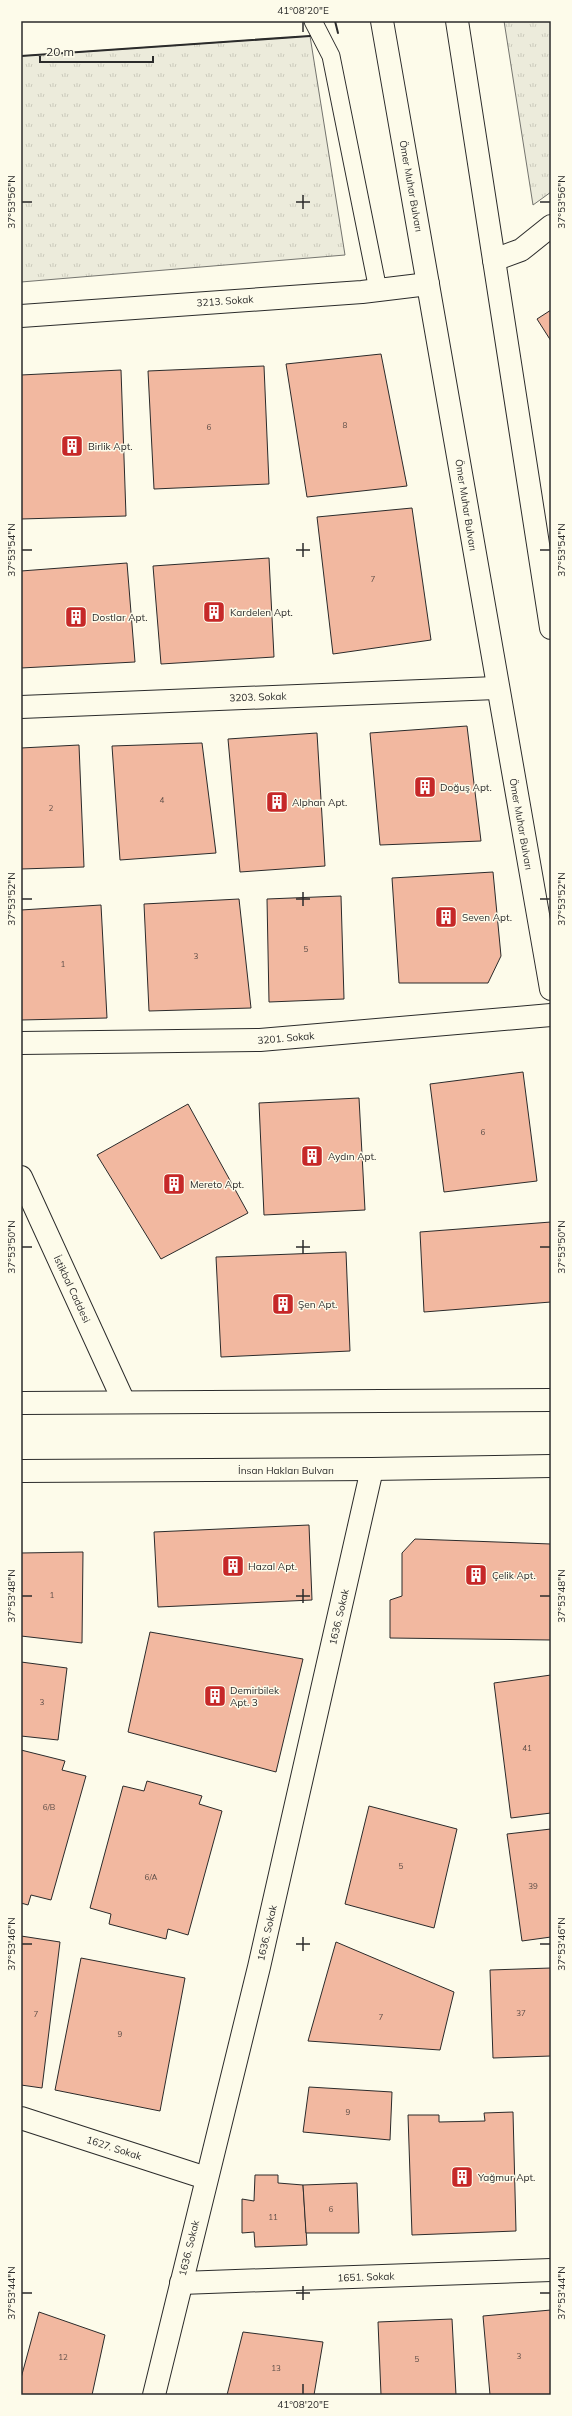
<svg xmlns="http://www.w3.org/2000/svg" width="572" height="2416" font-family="Mulish,sans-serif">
<defs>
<pattern id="park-tufts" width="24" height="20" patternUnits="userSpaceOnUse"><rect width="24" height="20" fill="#ecebdb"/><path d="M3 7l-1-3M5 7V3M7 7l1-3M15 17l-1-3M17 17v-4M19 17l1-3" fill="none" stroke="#cbcabc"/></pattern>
</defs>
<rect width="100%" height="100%" fill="#fdfbea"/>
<g fill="url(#park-tufts)" stroke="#74746e">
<polygon points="504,21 551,21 551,192 533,205"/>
<polygon points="310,36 345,255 21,282 21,56"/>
</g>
<g fill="#f2b8a0" stroke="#2b2b2b">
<polygon points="551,310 551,341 537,319"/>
<polygon points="381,354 407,486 307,497 286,364"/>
<polygon points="264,366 269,484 154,489 148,371"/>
<polygon points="121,370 126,516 21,519 21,375"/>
<polygon points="412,508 431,640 333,654 317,517"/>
<polygon points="269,558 274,657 161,664 153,566"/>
<polygon points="127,563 135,662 21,668 21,571"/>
<polygon points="467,726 481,841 380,845 370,733"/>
<polygon points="317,733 325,866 240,872 228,739"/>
<polygon points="202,743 216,853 120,860 112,746"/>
<polygon points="79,745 84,867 21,869 21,748"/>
<polygon points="493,872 501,956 488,983 399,983 392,878"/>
<polygon points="341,896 344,999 269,1002 267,899"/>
<polygon points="239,899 251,1008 149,1011 144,904"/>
<polygon points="101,905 107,1018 21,1020 21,910"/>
<polygon points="523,1072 537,1181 444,1192 430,1084"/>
<polygon points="359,1098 365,1210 264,1215 259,1103"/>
<polygon points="188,1104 248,1213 161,1259 97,1155"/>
<polygon points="551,1222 551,1302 424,1312 420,1232"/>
<polygon points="346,1252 350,1351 221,1357 216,1257"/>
<polygon points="309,1525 312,1600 158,1607 154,1532"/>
<polygon points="415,1539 551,1544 551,1640 390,1638 390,1600 402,1596 402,1553"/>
<polygon points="83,1552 82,1643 21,1636 21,1553"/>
<polygon points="150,1632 303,1659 276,1772 128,1732"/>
<polygon points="21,1662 67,1668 58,1740 21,1736"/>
<polygon points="551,1675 551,1813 511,1818 494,1683"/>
<polygon points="21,1750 65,1761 62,1770 86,1776 51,1900 31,1895 28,1905 21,1903"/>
<polygon points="147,1781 202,1796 199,1804 222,1811 188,1935 168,1929 166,1939 109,1924 111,1914 90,1908 123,1786 144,1791"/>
<polygon points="369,1806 457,1829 434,1928 345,1904"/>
<polygon points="551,1829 551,1937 522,1941 507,1834"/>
<polygon points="21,1936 60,1942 42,2088 21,2085"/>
<polygon points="336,1942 454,1992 440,2050 308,2041"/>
<polygon points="81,1958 185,1978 160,2111 55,2090"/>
<polygon points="551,1968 551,2056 493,2058 490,1970"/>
<polygon points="309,2087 392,2092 390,2140 303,2132"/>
<polygon points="513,2112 516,2231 412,2235 408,2115 439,2115 439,2122 485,2121 484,2113"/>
<polygon points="255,2175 278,2175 278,2183 303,2185 307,2245 255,2247 254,2232 242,2233 242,2199 254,2201"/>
<polygon points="357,2183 359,2233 306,2233 303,2185"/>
<polygon points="551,2310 551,2395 490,2395 483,2316"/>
<polygon points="39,2312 105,2335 92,2395 21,2395 21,2378"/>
<polygon points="452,2319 456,2395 381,2395 378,2322"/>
<polygon points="243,2332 323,2342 314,2395 227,2395"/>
</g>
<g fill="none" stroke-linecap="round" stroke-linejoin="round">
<g stroke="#2b2b2b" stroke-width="19">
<polyline id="service" points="313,21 331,56 378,290"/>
</g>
<g stroke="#2b2b2b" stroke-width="24">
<g id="minor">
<polyline points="494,260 521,250 551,226"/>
<polyline points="21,316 362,292 428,284"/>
<polyline points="21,707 496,688"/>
<polyline points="21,1043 260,1040 551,1015"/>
<polyline points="21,2118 206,2178"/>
<polyline points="181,2283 551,2270"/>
<polyline points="154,2395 259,1967 372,1469"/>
</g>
</g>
<g stroke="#2b2b2b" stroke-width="24">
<polyline id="tertiary" points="21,1177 124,1402"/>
</g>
<g stroke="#2b2b2b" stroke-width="24">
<g id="secondary">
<path d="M382,21C438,344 492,667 551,989"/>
<polyline points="457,21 551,628"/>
<polyline points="21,1403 551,1400"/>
<polyline points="21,1471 372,1469 551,1466"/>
</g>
</g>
<use href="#service" stroke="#fdfbea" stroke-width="17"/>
<use href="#minor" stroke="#fdfbea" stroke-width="22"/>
<use href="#tertiary" stroke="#fdfbea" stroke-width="22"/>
<use href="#secondary" stroke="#fdfbea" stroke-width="22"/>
<g stroke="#2b2b2b" stroke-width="2">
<polyline points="335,21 338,33"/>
<polyline points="21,56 310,36"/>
</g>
</g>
<path fill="none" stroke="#2b2b2b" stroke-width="1.5" d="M303,22V32M303,195V209M22,202H32M296,202H310M540,202H550M303,543V557M22,550H32M296,550H310M540,550H550M303,892V906M22,899H32M296,899H310M540,899H550M303,1240V1254M22,1247H32M296,1247H310M540,1247H550M303,1589V1603M22,1596H32M296,1596H310M540,1596H550M303,1937V1951M22,1944H32M296,1944H310M540,1944H550M303,2286V2300M22,2293H32M296,2293H310M540,2293H550M303,2384V2394"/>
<defs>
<g id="building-square" transform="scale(1.15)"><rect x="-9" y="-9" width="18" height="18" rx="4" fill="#c62828" stroke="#fdfbea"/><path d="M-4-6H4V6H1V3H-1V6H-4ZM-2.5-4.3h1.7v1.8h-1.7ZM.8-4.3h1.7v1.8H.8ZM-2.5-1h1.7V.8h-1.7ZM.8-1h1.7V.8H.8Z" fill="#fff"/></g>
</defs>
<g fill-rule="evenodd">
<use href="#building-square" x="72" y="446"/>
<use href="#building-square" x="214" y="612"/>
<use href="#building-square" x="76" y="617"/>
<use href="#building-square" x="425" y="787"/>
<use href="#building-square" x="277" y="802"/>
<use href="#building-square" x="446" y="917"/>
<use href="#building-square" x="312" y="1156"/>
<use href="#building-square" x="174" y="1184"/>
<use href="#building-square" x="283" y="1304"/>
<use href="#building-square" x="233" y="1566"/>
<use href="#building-square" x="476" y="1575"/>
<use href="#building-square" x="215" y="1696"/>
<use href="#building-square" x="462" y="2177"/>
</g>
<g text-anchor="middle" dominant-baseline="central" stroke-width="3" stroke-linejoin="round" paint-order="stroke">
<g font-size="8" fill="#5d4e48">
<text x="345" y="425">8</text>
<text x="209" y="427">6</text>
<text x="373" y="579">7</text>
<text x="162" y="800">4</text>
<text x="51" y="808">2</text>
<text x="306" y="949">5</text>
<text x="196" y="956">3</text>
<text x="63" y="964">1</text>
<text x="483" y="1132">6</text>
<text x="52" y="1595">1</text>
<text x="42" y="1702">3</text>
<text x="527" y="1748">41</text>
<text x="49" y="1807">6/B</text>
<text x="401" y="1866">5</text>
<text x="151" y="1877">6/A</text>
<text x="533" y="1886">39</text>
<text x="521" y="2013">37</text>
<text x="36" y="2014">7</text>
<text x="381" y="2017">7</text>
<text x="120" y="2034">9</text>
<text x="348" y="2112">9</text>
<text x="331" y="2209">6</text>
<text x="273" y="2217">11</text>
<text x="519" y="2356">3</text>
<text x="63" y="2357">12</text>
<text x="417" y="2359">5</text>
<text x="276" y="2368">13</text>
</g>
<g font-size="10" fill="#2b2b2b" stroke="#fdfbea">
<text transform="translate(411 186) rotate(80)">Ömer Muhar Bulvarı</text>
<text transform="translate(225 301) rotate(-4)">3213. Sokak</text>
<text transform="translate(466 505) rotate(81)">Ömer Muhar Bulvarı</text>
<text transform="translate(258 697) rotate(-2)">3203. Sokak</text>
<text transform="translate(521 824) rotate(80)">Ömer Muhar Bulvarı</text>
<text transform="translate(286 1038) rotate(-5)">3201. Sokak</text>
<text transform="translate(72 1289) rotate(65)">İstikbal Caddesi</text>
<text x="286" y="1470">İnsan Hakları Bulvarı</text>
<text transform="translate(339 1617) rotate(-77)">1636. Sokak</text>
<text transform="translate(267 1933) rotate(-77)">1636. Sokak</text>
<text transform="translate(114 2148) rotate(18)">1627. Sokak</text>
<text transform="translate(189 2248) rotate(-76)">1636. Sokak</text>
<text transform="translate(366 2277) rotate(-2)">1651. Sokak</text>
</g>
<g font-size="10" fill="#2b2b2b" stroke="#fdfbea" text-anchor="start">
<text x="88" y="446">Birlik Apt.</text>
<text x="230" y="612">Kardelen Apt.</text>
<text x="92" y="617">Dostlar Apt.</text>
<text x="440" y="787">Doğuş Apt.</text>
<text x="292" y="802">Alphan Apt.</text>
<text x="462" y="917">Seven Apt.</text>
<text x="328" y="1156">Aydın Apt.</text>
<text x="190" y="1184">Mereto Apt.</text>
<text x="298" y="1304">Şen Apt.</text>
<text x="248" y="1566">Hazal Apt.</text>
<text x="492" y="1575">Çelik Apt.</text>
<text x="230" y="1690">Demirbilek<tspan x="230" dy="12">Apt. 3</tspan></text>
<text x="478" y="2177">Yağmur Apt.</text>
</g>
</g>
<rect width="572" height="2416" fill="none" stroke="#fdfbea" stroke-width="44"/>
<path d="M40 56v6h113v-6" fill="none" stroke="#2b2b2b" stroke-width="2"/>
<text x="46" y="56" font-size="12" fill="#2b2b2b" stroke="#fdfbea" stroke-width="3" paint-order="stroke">20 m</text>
<rect x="22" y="22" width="528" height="2372" fill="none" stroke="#2b2b2b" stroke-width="1.5"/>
<g font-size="10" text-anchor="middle" fill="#2b2b2b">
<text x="303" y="14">41°08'20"E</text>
<text transform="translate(11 202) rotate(-90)" y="4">37°53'56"N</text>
<text transform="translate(561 202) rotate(-90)" y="4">37°53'56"N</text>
<text transform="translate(11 550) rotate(-90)" y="4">37°53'54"N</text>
<text transform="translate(561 550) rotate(-90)" y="4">37°53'54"N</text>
<text transform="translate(11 899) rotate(-90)" y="4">37°53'52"N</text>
<text transform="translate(561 899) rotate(-90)" y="4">37°53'52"N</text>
<text transform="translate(11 1247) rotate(-90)" y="4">37°53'50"N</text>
<text transform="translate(561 1247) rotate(-90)" y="4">37°53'50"N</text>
<text transform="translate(11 1596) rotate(-90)" y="4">37°53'48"N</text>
<text transform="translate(561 1596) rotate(-90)" y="4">37°53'48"N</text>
<text transform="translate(11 1944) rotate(-90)" y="4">37°53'46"N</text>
<text transform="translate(561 1944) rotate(-90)" y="4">37°53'46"N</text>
<text transform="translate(11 2293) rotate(-90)" y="4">37°53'44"N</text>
<text transform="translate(561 2293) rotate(-90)" y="4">37°53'44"N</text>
<text x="303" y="2408">41°08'20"E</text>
</g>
</svg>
